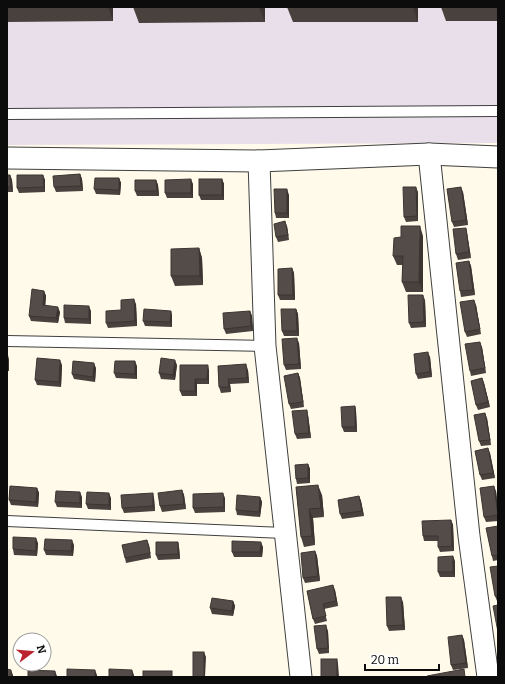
<svg xmlns="http://www.w3.org/2000/svg" width="505" height="684" font-family="Bitter,serif">
<rect width="100%" height="100%" fill="#fffaea"/>
<polygon fill="#e9dfeb" points="7,7 498,7 498,143 7,145"/>
<g fill="none" stroke-linecap="round" stroke-linejoin="round">
<g stroke="#3f3f3f" stroke-width="12">
<g id="service">
<polyline points="7,114 498,111"/>
<polyline points="7,341 265,346"/>
<polyline points="7,521 285,533"/>
</g>
</g>
<g stroke="#3f3f3f" stroke-width="23">
<g id="minor">
<polyline points="429,154 469,536 488,677"/>
<polyline points="7,158 259,161 429,154 498,157"/>
<polyline points="259,161 265,346 301,677"/>
</g>
</g>
<use href="#service" stroke="#fff" stroke-width="10"/>
<use href="#minor" stroke="#fff" stroke-width="21"/>
</g>
<g fill="#48413e">
<polygon points="7,7 113,7 113,21 7,22"/>
<polygon points="133,7 265,7 265,22 139,23"/>
<polygon points="287,7 418,7 418,22 293,22"/>
<polygon points="441,7 498,7 498,21 446,21"/>
<polygon points="80,174 82,179 83,191 56,192 54,187"/>
<polygon points="7,175 10,175 12,180 13,192 7,192"/>
<polygon points="43,175 45,180 45,192 19,193 17,188"/>
<polygon points="119,178 121,183 120,195 96,194 94,189"/>
<polygon points="222,179 224,184 224,200 201,200 199,195"/>
<polygon points="156,180 158,185 159,196 137,196 135,191"/>
<polygon points="193,184 193,198 167,198 165,193"/>
<polygon points="418,192 418,221 406,222 404,217"/>
<polygon points="463,192 468,225 454,227 452,222"/>
<polygon points="289,195 289,218 276,218 275,213"/>
<polygon points="287,226 289,240 278,242 276,237"/>
<polygon points="466,228 467,233 471,258 458,260 456,254"/>
<polygon points="423,236 423,292 406,292 402,282 403,265 397,265 393,256"/>
<polygon points="199,248 202,258 203,285 175,286 171,276"/>
<polygon points="469,261 471,266 475,295 461,297 460,291"/>
<polygon points="292,268 294,273 295,300 280,300 278,295"/>
<polygon points="44,291 46,296 45,305 60,312 58,323 31,321 29,316"/>
<polygon points="425,300 426,327 411,328 409,323"/>
<polygon points="136,304 137,326 108,328 106,323 121,310"/>
<polygon points="476,305 481,334 467,337 465,332"/>
<polygon points="296,309 298,314 299,336 284,336 282,331"/>
<polygon points="91,311 91,324 65,323 64,318"/>
<polygon points="171,311 172,316 172,327 145,326 143,321"/>
<polygon points="250,311 252,316 253,331 226,334 224,329"/>
<polygon points="299,343 301,369 286,370 284,365"/>
<polygon points="482,347 486,373 471,376 470,371"/>
<polygon points="7,355 9,360 9,371 7,371"/>
<polygon points="430,357 432,377 418,379 416,374"/>
<polygon points="62,365 61,387 37,385 35,380"/>
<polygon points="177,365 175,380 161,379 159,373"/>
<polygon points="180,365 209,370 209,384 197,384 197,396 182,396 180,391"/>
<polygon points="137,366 137,379 116,378 114,373"/>
<polygon points="218,366 248,370 249,383 230,384 231,392 221,393 219,387"/>
<polygon points="96,368 95,382 74,379 72,374"/>
<polygon points="298,373 300,378 304,407 291,409 289,404"/>
<polygon points="482,378 484,383 490,407 478,410 476,405"/>
<polygon points="355,406 356,411 357,432 344,432 342,427"/>
<polygon points="308,415 311,438 297,439 295,434"/>
<polygon points="487,418 491,445 481,446 479,441"/>
<polygon points="490,453 495,478 482,480 480,475"/>
<polygon points="308,464 310,469 310,483 297,484 296,479"/>
<polygon points="296,487 322,495 324,517 313,518 315,545 304,547 301,537"/>
<polygon points="37,488 39,493 38,507 11,505 9,500"/>
<polygon points="182,490 184,495 186,509 162,512 160,506"/>
<polygon points="496,491 498,509 498,521 486,522 484,517"/>
<polygon points="359,496 361,501 364,516 342,519 340,514"/>
<polygon points="82,497 82,508 57,507 55,502"/>
<polygon points="260,497 262,502 260,517 237,515 236,510"/>
<polygon points="111,498 111,510 88,509 86,504"/>
<polygon points="154,498 155,511 124,513 122,508"/>
<polygon points="225,498 225,512 195,513 193,508"/>
<polygon points="451,520 453,525 454,551 440,552 438,547 438,541 424,541 423,536"/>
<polygon points="498,526 498,560 493,561 492,556"/>
<polygon points="178,542 179,547 180,559 158,560 156,555"/>
<polygon points="38,543 37,556 14,555 13,549"/>
<polygon points="74,545 73,556 46,555 44,550"/>
<polygon points="149,545 151,558 126,563 125,558"/>
<polygon points="263,547 262,557 234,557 232,552"/>
<polygon points="315,551 317,556 320,581 305,583 303,578"/>
<polygon points="455,561 455,577 440,577 438,572"/>
<polygon points="498,566 498,601 497,601 495,596"/>
<polygon points="335,590 338,606 324,609 327,621 315,624 313,619 307,591"/>
<polygon points="233,601 235,606 233,616 212,614 210,608"/>
<polygon points="403,602 405,630 389,631 387,626"/>
<polygon points="328,631 329,653 319,654 317,649"/>
<polygon points="462,635 464,640 468,668 453,670 451,665"/>
</g>
<g fill="#3b3532">
<polygon points="108,7 113,7 113,21"/>
<polygon points="259,7 265,7 265,22"/>
<polygon points="413,7 418,7 418,22"/>
<polygon points="80,174 82,179 83,191 81,186"/>
<polygon points="10,175 12,180 13,192 11,187"/>
<polygon points="43,175 45,180 45,192 44,187"/>
<polygon points="119,178 121,183 120,195 119,190"/>
<polygon points="191,179 193,184 193,198 191,193"/>
<polygon points="222,179 224,184 224,200 222,195"/>
<polygon points="156,180 158,185 159,196 157,191"/>
<polygon points="416,187 418,192 418,221 417,216"/>
<polygon points="461,187 463,192 468,225 466,220"/>
<polygon points="287,189 289,195 289,218 287,213"/>
<polygon points="285,221 287,226 289,240 288,235"/>
<polygon points="420,226 423,236 423,292 419,282"/>
<polygon points="466,228 467,233 471,258 469,252"/>
<polygon points="199,248 202,258 203,285 200,276"/>
<polygon points="469,261 471,266 475,295 473,290"/>
<polygon points="292,268 294,273 295,300 293,295"/>
<polygon points="44,291 46,296 45,310 43,305"/>
<polygon points="423,295 425,300 426,327 424,322"/>
<polygon points="134,299 136,304 137,326 135,321"/>
<polygon points="474,300 476,305 481,334 480,329"/>
<polygon points="89,306 91,311 91,324 89,319"/>
<polygon points="58,307 60,312 58,323 56,318"/>
<polygon points="296,309 298,314 299,336 297,331"/>
<polygon points="171,311 172,316 172,327 170,322"/>
<polygon points="250,311 252,316 253,331 251,326"/>
<polygon points="297,338 299,343 301,369 299,364"/>
<polygon points="480,342 482,347 486,373 485,368"/>
<polygon points="428,352 430,357 432,377 430,372"/>
<polygon points="8,355 9,360 9,371 7,366"/>
<polygon points="60,360 62,365 61,387 59,382"/>
<polygon points="175,360 177,365 175,380 173,375"/>
<polygon points="135,361 137,366 137,379 135,374"/>
<polygon points="94,363 96,368 95,382 93,377"/>
<polygon points="246,364 248,370 249,383 247,378"/>
<polygon points="208,365 209,370 209,384 207,379"/>
<polygon points="298,373 300,378 304,407 303,402"/>
<polygon points="482,378 484,383 490,407 488,402"/>
<polygon points="195,379 197,384 197,396 195,391"/>
<polygon points="228,379 230,384 231,392 229,387"/>
<polygon points="355,406 356,411 357,432 355,427"/>
<polygon points="307,410 308,415 311,438 309,433"/>
<polygon points="485,413 487,418 491,445 490,440"/>
<polygon points="488,448 490,453 495,478 493,473"/>
<polygon points="308,464 310,469 310,483 308,478"/>
<polygon points="318,485 322,495 324,517 321,508"/>
<polygon points="494,486 496,491 498,509 498,516"/>
<polygon points="37,488 39,493 38,507 36,502"/>
<polygon points="182,490 184,495 186,509 184,504"/>
<polygon points="80,492 82,497 82,508 80,503"/>
<polygon points="109,493 111,498 111,510 109,505"/>
<polygon points="153,493 154,498 155,511 153,506"/>
<polygon points="223,493 225,498 225,512 224,507"/>
<polygon points="359,496 361,501 364,516 362,511"/>
<polygon points="260,497 262,502 260,517 259,512"/>
<polygon points="309,509 313,518 315,545 312,536"/>
<polygon points="451,520 453,525 454,551 452,546"/>
<polygon points="7,538 8,540 8,552 7,550"/>
<polygon points="36,538 38,543 37,556 36,551"/>
<polygon points="72,540 74,545 73,556 71,551"/>
<polygon points="147,540 149,545 151,558 150,553"/>
<polygon points="178,542 179,547 180,559 178,554"/>
<polygon points="261,542 263,547 262,557 260,552"/>
<polygon points="315,551 317,556 320,581 318,576"/>
<polygon points="453,556 455,561 455,577 453,572"/>
<polygon points="7,565 8,569 7,582"/>
<polygon points="333,585 335,590 338,606 336,601"/>
<polygon points="401,597 403,602 405,630 403,625"/>
<polygon points="233,601 235,606 233,616 232,611"/>
<polygon points="326,625 328,631 329,653 328,648"/>
<polygon points="462,635 464,640 468,668 466,663"/>
<polygon points="204,652 206,657 205,677 204,677"/>
<polygon points="337,659 338,664 339,677 337,677"/>
<polygon points="11,670 13,675 13,677 11,677"/>
<polygon points="95,670 97,675 97,677 95,677"/>
<polygon points="132,670 134,675 134,677 132,677"/>
<polygon points="55,671 57,676 57,677 55,677"/>
</g>
<g fill="#544c48" stroke="#3b3532">
<polygon points="80,174 81,186 54,187 53,176"/>
<polygon points="7,175 10,175 11,187 7,187"/>
<polygon points="17,175 43,175 44,187 17,188"/>
<polygon points="95,178 119,178 119,190 94,189"/>
<polygon points="191,179 191,193 165,193 165,180"/>
<rect x="199" y="179" width="23" height="16"/>
<polygon points="135,180 156,180 157,191 135,191"/>
<polygon points="403,187 416,187 417,216 404,217"/>
<polygon points="461,187 466,220 452,222 447,189"/>
<polygon points="274,189 287,189 287,213 275,213"/>
<polygon points="285,221 288,235 276,237 274,224"/>
<polygon points="401,226 420,226 419,282 402,282 403,256 393,256 394,238 401,237"/>
<polygon points="466,228 469,252 456,254 453,229"/>
<polygon points="199,248 200,276 171,276 171,249"/>
<polygon points="469,261 473,290 460,291 456,263"/>
<polygon points="292,268 293,295 278,295 278,269"/>
<polygon points="32,289 44,291 43,305 58,307 56,318 29,316"/>
<polygon points="408,295 423,295 424,322 409,323"/>
<polygon points="134,299 135,321 106,323 106,311 121,310 121,300"/>
<polygon points="474,300 480,329 465,332 460,302"/>
<polygon points="64,305 89,306 89,319 64,318"/>
<polygon points="144,309 171,311 170,322 143,321"/>
<polygon points="281,309 296,309 297,331 282,331"/>
<polygon points="250,311 251,326 224,329 223,313"/>
<polygon points="297,338 299,364 284,365 282,339"/>
<polygon points="480,342 485,368 470,371 465,344"/>
<polygon points="428,352 430,372 416,374 414,354"/>
<polygon points="37,358 60,360 59,382 35,380"/>
<polygon points="161,358 175,360 173,375 159,373"/>
<polygon points="73,361 94,363 93,377 72,374"/>
<polygon points="115,361 135,361 135,374 114,373"/>
<polygon points="246,364 247,378 228,379 229,387 219,387 218,366"/>
<polygon points="180,365 208,365 207,379 195,379 195,391 180,391"/>
<polygon points="298,373 303,402 289,404 284,376"/>
<polygon points="482,378 488,402 476,405 471,381"/>
<polygon points="355,406 355,427 342,427 341,407"/>
<polygon points="307,410 309,433 295,434 292,411"/>
<polygon points="485,413 490,440 479,441 474,415"/>
<polygon points="488,448 493,473 480,475 475,451"/>
<polygon points="308,464 308,478 296,479 295,465"/>
<polygon points="318,485 321,508 309,509 312,536 301,537 296,487"/>
<polygon points="10,486 37,488 36,502 9,500"/>
<polygon points="494,486 498,515 484,517 480,488"/>
<polygon points="182,490 184,504 160,506 158,493"/>
<polygon points="56,491 80,492 80,503 55,502"/>
<polygon points="87,492 109,493 109,505 86,504"/>
<polygon points="153,493 153,506 122,508 121,495"/>
<polygon points="223,493 224,507 193,508 193,494"/>
<polygon points="237,495 260,497 259,512 236,510"/>
<polygon points="359,496 362,511 340,514 338,500"/>
<polygon points="451,520 452,546 438,547 438,536 423,536 422,521"/>
<polygon points="498,526 498,555 492,556 486,528"/>
<polygon points="13,537 36,538 36,551 13,549"/>
<polygon points="45,539 72,540 71,551 44,550"/>
<polygon points="147,540 150,553 125,558 122,545"/>
<polygon points="232,541 261,542 260,552 232,552"/>
<polygon points="156,542 178,542 178,554 156,555"/>
<polygon points="315,551 318,576 303,578 301,553"/>
<polygon points="453,556 453,572 438,572 438,557"/>
<polygon points="498,566 498,596 495,596 490,567"/>
<polygon points="333,585 336,601 323,604 326,616 313,619 307,591"/>
<polygon points="386,597 401,597 403,625 387,626"/>
<polygon points="212,598 233,601 232,611 210,608"/>
<polygon points="498,605 498,632 493,606"/>
<polygon points="326,625 328,648 317,649 314,626"/>
<polygon points="462,635 466,663 451,665 448,637"/>
<rect x="193" y="652" width="11" height="25"/>
<rect x="321" y="659" width="16" height="18"/>
<polygon points="7,669 11,670 11,677 7,677"/>
<polygon points="67,669 95,670 95,677 67,677"/>
<polygon points="109,669 132,670 132,677 109,677"/>
<polygon points="464,669 465,677 427,677 427,676"/>
<polygon points="28,670 55,671 55,677 28,677"/>
<rect x="143" y="671" width="29" height="6"/>
</g>
<rect width="505" height="684" fill="none" stroke="#0c0c0c" stroke-width="16"/>
<g transform="translate(32 652) rotate(74)"><circle r="19" fill="#ffffff" stroke="#9e9e9e"/>
<path d="M0-3L7 15L0 10L-7 15Z" fill="#bb242e"/>
<text y="-6" font-size="11" font-weight="bold" text-anchor="middle" fill="#0c0c0c">N</text>
</g>
<path d="M365 664v6h74v-6" fill="none" stroke="#0c0c0c" stroke-width="2"/>
<text x="371" y="664" font-size="12" fill="#0c0c0c" stroke="#ffffff" stroke-width="3" paint-order="stroke">20 m</text>
</svg>
